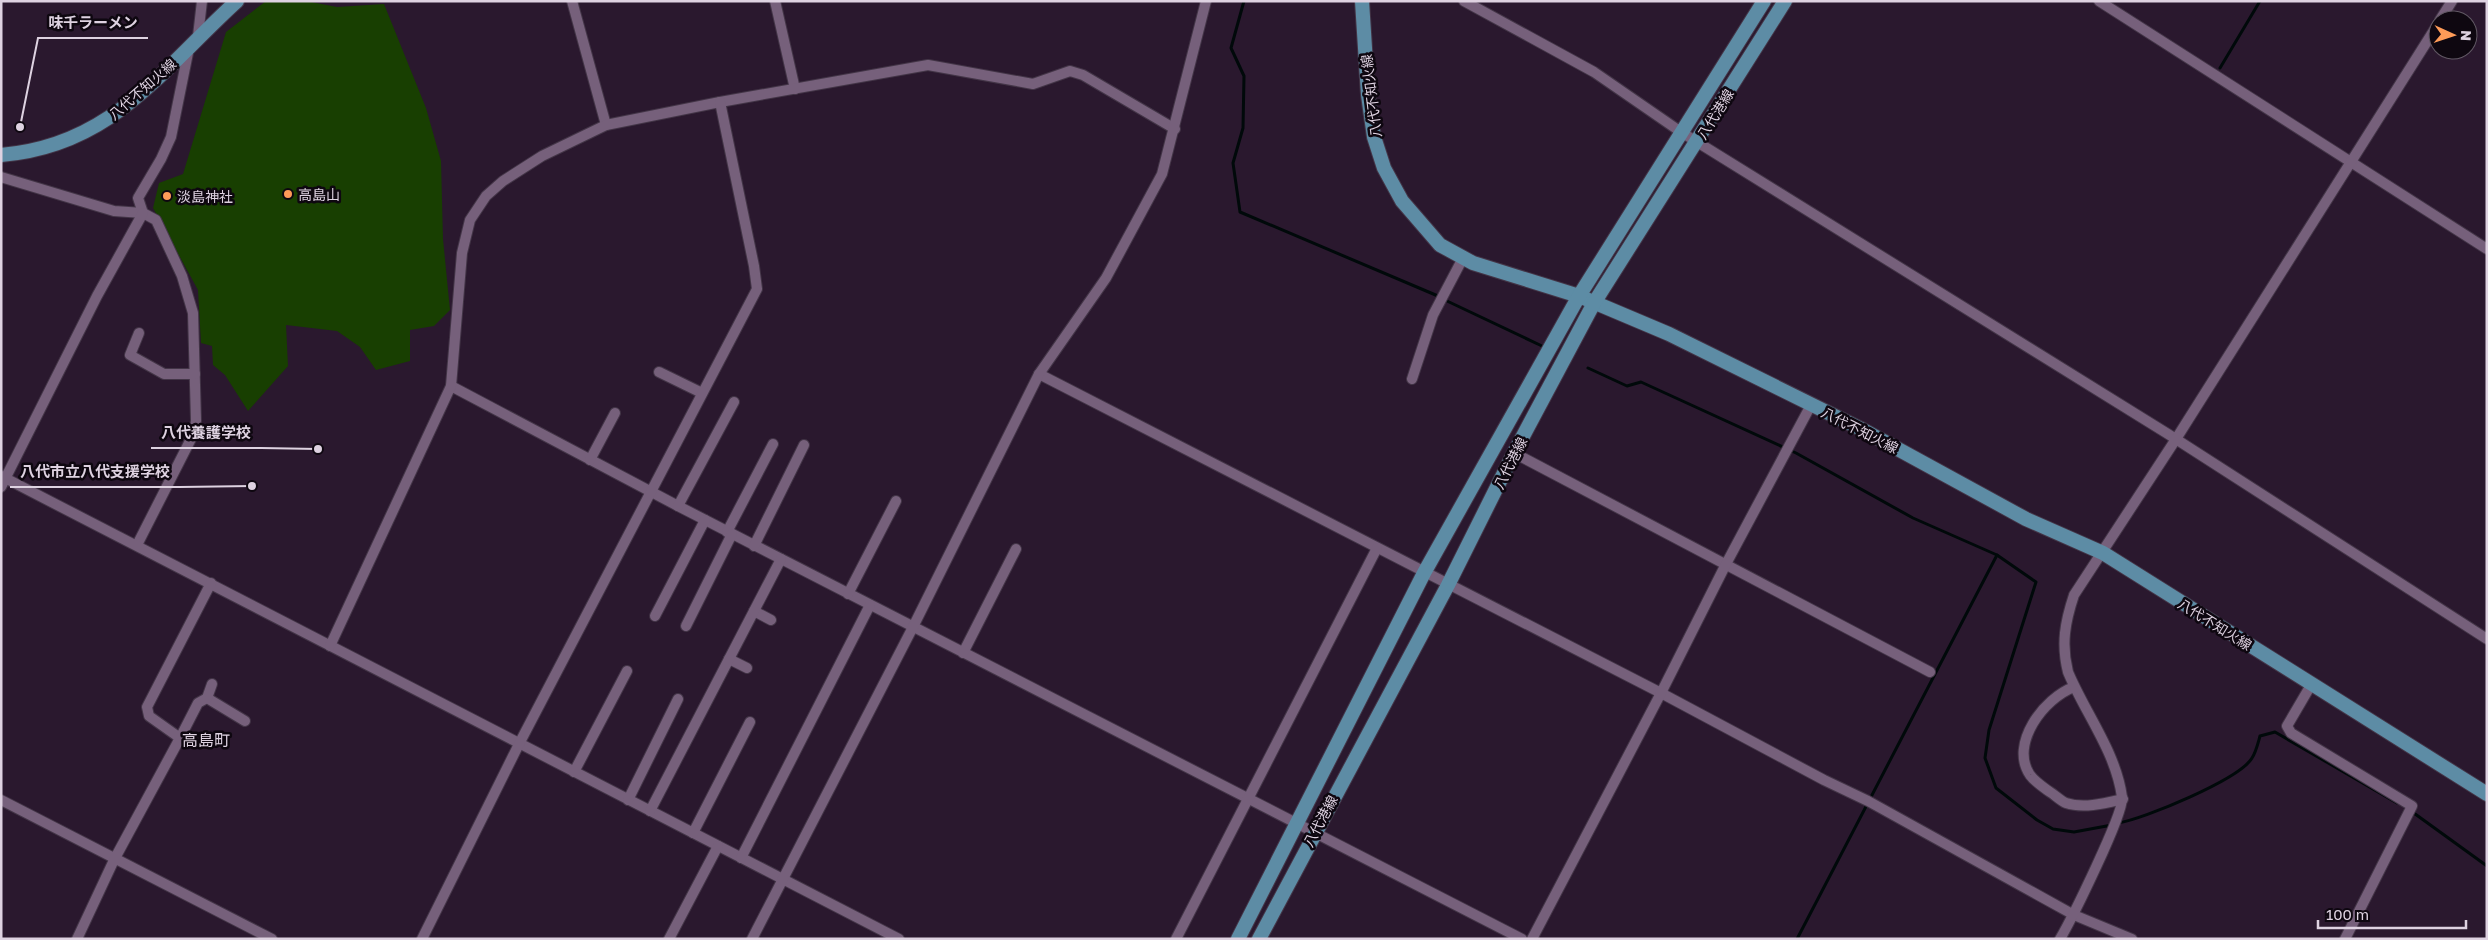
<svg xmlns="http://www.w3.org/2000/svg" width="2488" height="940" font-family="'Golos Text','Noto Sans JP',sans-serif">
<rect width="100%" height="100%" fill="#2a182e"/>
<polygon fill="#183f01" points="266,1 306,1 337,7 384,4 426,108 441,161 443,239 450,310 434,326 410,330 410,361 376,370 360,347 337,331 286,325 288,366 248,411 225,375 213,365 212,346 201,343 198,290 153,208 159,183 183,174 226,32"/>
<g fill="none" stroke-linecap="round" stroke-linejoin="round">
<g stroke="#00090a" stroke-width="3">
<polyline points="1244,1 1231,48 1244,76 1243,128 1233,163 1240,212 1438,296"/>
<polyline points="2220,68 2260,1"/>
<polyline points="1447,301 1542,346"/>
<polyline points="1588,368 1627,386 1641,382 1796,453 1913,518 1997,555 2036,582 1989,730 1985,758 1996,788 2037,820 2053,829 2074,832 2112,825"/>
<polyline points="2411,811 2487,866"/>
<path d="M2118,823C2144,819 2240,779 2252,758C2256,752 2258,743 2260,736L2275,732L2397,803"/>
<polyline points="1797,939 1997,555"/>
</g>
<g stroke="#433547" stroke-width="12">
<g id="minor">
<polyline points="572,1 606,125"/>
<polyline points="775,1 795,89"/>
<polyline points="1464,1 1594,72 1681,132 2168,434 2487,639"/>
<polyline points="2099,1 2487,249"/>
<polyline points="2440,20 2452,1"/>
<polyline points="198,36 202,1"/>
<polyline points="1,177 114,211 143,213 156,220 182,276 193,313 196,421 194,433 137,545"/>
<polyline points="143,213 138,198 161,159 171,137 189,48"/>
<polyline points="139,333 130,355 164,374 195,374"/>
<polyline points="659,372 702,393"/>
<polyline points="1039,374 1661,693 1824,780 1868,801 2074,915 2132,939"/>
<polyline points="1412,379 1433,315 1463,258"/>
<polyline points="451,386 678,506 1522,939"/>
<polyline points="1514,453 1930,672"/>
<polyline points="590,460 615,413"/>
<polyline points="1,476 899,939"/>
<polyline points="1,487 97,296 143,213"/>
<polyline points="678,506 734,402"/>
<polyline points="727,532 773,444"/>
<polyline points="754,546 804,445"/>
<polyline points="848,594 896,501"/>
<polyline points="754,611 771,620"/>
<polyline points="655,616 705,520"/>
<polyline points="686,626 732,534"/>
<polyline points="330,646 451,386 462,253 470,220 486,196 503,181 542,156 606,125 720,102 928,65 1033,84 1070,71 1083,75 1175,129"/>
<polyline points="963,653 1016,549"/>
<polyline points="729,659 747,668"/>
<polyline points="2311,685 2287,726 2291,733 2412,806 2345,939"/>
<path d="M2074,687C2044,698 2009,744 2030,775C2035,782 2043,787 2050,792C2055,795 2061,801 2066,803C2084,809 2106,803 2123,799"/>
<polyline points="207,698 245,721"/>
<polyline points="180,738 198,703 207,698 212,684"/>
<polyline points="574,772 627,671"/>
<polyline points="1,800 272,939"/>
<polyline points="628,800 678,699"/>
<polyline points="650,811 781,559"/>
<polyline points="693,833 750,722"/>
<polyline points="741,858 870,605"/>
<polyline points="77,939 114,860 180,738 149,716 147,707 211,583"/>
<polyline points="422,939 519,744 757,289 754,266 720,102"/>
<polyline points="669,939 718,846"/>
<polyline points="752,939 913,627 1039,374 1106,278 1162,174 1206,1"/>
<polyline points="1176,939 1377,548"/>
<polyline points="1532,939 1661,693 1726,564 1811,405"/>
<path d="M2060,939C2071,920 2125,812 2122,797C2116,752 2085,713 2068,672C2061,644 2065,622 2074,595L2176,439L2438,24"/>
</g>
</g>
<g stroke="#433547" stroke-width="16">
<g id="major">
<polyline points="1362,1 1368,95 1374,137 1384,168 1402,201 1440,245 1473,263 1579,296 1669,334 1863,430 2026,519 2103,553 2487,794"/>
<path d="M1,155C112,146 161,70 237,1"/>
<polyline points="1238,939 1424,573 1579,296 1764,1"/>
<polyline points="1259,939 1448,585 1514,453 1594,303 1785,1"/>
</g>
</g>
<use href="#minor" stroke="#76607b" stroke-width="10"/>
<use href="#major" stroke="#5d8ca5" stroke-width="14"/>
</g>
<g fill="#fe9b58" stroke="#0e0710" stroke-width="2">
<circle cx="288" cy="194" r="5"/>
<circle cx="167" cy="196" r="5"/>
</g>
<g text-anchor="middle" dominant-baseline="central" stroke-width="5" stroke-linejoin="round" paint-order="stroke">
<g font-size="14" fill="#ded2e1" stroke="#0e0710">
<text transform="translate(142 89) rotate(-41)">八代不知火線</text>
<text transform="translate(1371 96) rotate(-97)">八代不知火線</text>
<text transform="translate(1715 114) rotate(-58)">八代港線</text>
<text transform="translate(1860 430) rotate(27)">八代不知火線</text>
<text transform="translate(1510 463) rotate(-63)">八代港線</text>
<text transform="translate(2215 624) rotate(32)">八代不知火線</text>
<text transform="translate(1320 821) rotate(-62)">八代港線</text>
</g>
<g font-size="14" fill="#ded2e1" stroke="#0e0710" text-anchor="start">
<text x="298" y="194">高島山</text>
<text x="177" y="196">淡島神社</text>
</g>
<g font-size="16" fill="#ded2e1" stroke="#0e0710">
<text x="206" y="740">高島町</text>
</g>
</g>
<path fill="none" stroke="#ded2e1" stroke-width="2" d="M20 127L38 38H148M318 449L261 448H151M252 486L180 487H10"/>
<g fill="#ded2e1" stroke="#0e0710" stroke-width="2">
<circle cx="20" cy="127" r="5"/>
<circle cx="318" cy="449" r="5"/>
<circle cx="252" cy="486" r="5"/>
</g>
<g font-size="15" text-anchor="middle" font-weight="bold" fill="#ded2e1" stroke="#0e0710" stroke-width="5" stroke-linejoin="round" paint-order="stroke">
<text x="93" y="28">味千ラーメン</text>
<text x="206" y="438">八代養護学校</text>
<text x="95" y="477">八代市立八代支援学校</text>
</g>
<rect width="2488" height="940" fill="none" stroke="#ded2e1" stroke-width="5"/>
<g transform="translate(2453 35) rotate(93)"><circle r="24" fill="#0e0710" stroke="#615864"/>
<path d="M0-4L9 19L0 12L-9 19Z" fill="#fe9b58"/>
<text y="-8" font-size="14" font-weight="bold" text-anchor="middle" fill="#ded2e1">N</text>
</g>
<path d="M2318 920v8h148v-8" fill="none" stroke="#ded2e1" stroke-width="2.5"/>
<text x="2326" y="920" font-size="15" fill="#ded2e1" stroke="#0e0710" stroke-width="4" paint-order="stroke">100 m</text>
</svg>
